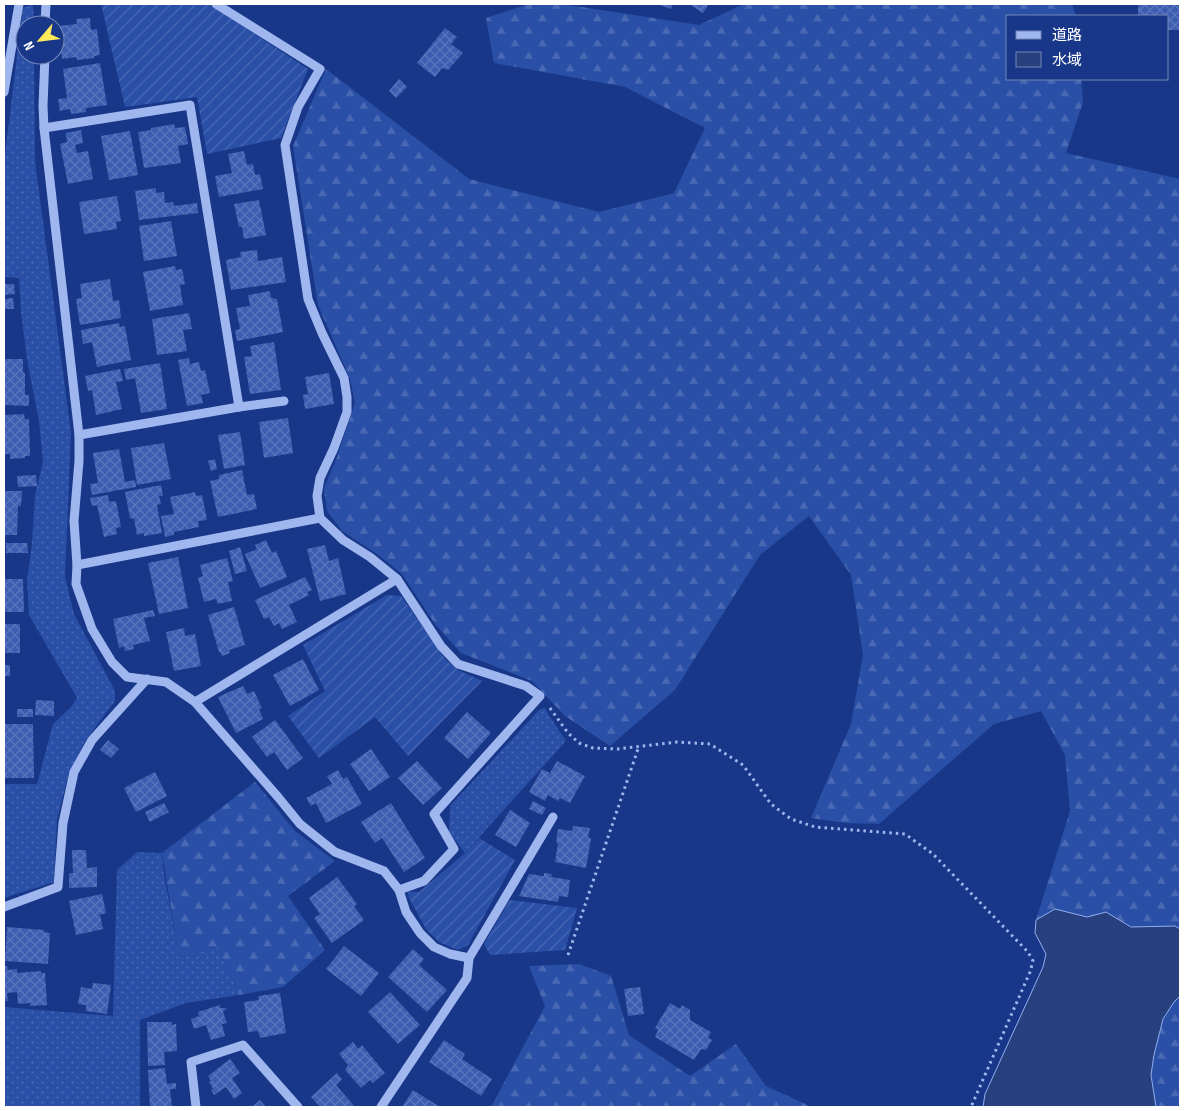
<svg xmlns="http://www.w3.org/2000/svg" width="1184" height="1111" font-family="'Sofia Sans Condensed','Noto Sans JP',sans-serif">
<defs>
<pattern id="grass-dots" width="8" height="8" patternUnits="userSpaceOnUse" patternTransform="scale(1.25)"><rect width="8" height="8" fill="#2a4fa7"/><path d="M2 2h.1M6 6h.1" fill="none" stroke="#4a69b4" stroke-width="1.8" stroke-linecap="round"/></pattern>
<pattern id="forest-firs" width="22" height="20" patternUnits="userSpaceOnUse" patternTransform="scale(1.25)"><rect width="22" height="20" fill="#2a4fa7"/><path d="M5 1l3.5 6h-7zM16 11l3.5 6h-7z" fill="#4a69b4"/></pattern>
<pattern id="garden-furrows" width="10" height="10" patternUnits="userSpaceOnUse" patternTransform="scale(1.25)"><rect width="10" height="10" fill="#2a4fa7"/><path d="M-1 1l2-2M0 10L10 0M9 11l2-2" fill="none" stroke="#4a69b4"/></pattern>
<pattern id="building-cross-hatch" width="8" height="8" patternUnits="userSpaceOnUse" patternTransform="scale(1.25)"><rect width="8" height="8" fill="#3c5db0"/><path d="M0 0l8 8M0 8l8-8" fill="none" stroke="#5975bc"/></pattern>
</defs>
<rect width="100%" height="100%" fill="#183788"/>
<g fill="url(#grass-dots)">
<polygon points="33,4 34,25 25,25 25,55 34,55 35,161 71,433 65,577 74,614 115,691 115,701 85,741 69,773 57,819 54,882 4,898 4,784 37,784 53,724 72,706 77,698 29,615 27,580 32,544 35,495 43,462 39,421 28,365 21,313 19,278 4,277 4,162 23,8"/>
<polygon points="545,708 548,714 566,741 465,853 449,832 450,806 539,710"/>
<polygon points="137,852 162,853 163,868 179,956 218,946 239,995 186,1003 140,1020 140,1107 4,1107 4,1007 113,1016 117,870"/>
</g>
<g fill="url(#forest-firs)">
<polygon points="529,4 562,4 699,25 744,4 1072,4 1076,16 1008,16 1008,79 1081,79 1083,102 1066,153 1180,179 1180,929 1175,926 1131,927 1106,912 1087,917 1055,910 1036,920 1070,811 1065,755 1041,711 994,724 879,824 845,823 811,818 851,724 863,655 851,575 809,516 760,555 675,690 610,746 565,716 532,681 461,653 435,624 402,574 377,554 342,531 327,511 324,488 337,457 355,403 350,379 318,305 293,146 326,69 469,179 599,212 674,193 705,128 625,87 494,63 486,18"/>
<polygon points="255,782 295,831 335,861 288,896 325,950 283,987 239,995 218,946 179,957 162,853"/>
<polygon points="579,964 611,976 629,1035 690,1076 736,1044 766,1086 812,1107 491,1107 545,1006 529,966"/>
<polygon points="1180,996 1180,1107 1156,1107 1151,1075 1154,1055 1163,1019 1174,1002"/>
</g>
<g fill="url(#garden-furrows)">
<polygon points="101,4 209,4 308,69 281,138 207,154 197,97 125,107"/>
<polygon points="387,595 401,596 446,660 458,670 482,681 408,756 375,717 319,758 288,716 325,691 303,645"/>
<polygon points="479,838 515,860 468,945 458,950 439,942 426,929 409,898 408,892 419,892 465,853"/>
<polygon points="510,900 577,908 565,950 490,955 484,944"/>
</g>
<polygon fill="#28407d" stroke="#92aff0" points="1055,909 1087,917 1106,912 1131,927 1175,926 1180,929 1180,996 1174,1002 1163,1019 1154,1055 1151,1075 1156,1107 983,1107 985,1094 1043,967 1046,954 1035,933 1036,920"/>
<g fill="url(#building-cross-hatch)">
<polygon points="657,4 673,4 671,9"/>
<polygon points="693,4 709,4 703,13 692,6"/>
<polygon points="1138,4 1180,4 1180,30 1168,30 1168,16 1138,16"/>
<polygon points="90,18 91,30 97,29 100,55 94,56 94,58 77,60 76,57 62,59 58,26 77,24 76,19"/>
<polygon points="445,28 457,37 451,44 463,53 448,70 442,68 435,77 417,63"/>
<polygon points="100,63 107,105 86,108 86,112 71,114 70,109 60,111 58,99 67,98 63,69"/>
<polygon points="399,79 407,87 396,98 389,91"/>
<polygon points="174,124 175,128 185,127 188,144 178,146 181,163 144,168 138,132 151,130 151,128"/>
<polygon points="81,130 83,143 75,145 77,153 88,151 93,179 68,184 60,144 67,142 66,133"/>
<polygon points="130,131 138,175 109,180 101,136"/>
<polygon points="244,151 247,165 253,164 255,175 260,174 263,189 219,197 215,176 232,173 228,154"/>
<polygon points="156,188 156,193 164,192 165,203 173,202 174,206 197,203 198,213 139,220 135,191"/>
<polygon points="117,196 121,221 116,222 117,229 84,234 79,202"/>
<polygon points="259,200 266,235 244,239 242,227 239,227 234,204"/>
<polygon points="171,221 177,256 144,261 139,226"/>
<polygon points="257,250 258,261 282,257 286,282 231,290 226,260 241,257 240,252"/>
<polygon points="175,266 176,270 182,269 185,284 180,285 183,305 150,311 143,272"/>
<polygon points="110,279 113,301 119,300 121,318 80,325 76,299 82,298 80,284"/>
<polygon points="4,284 14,284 15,294 4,295"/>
<polygon points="270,291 271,298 277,299 283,332 237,341 235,330 240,329 236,308 250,306 248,295"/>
<polygon points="13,298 14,309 4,309 4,299"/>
<polygon points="189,313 192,329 183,330 187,351 157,355 152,319"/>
<polygon points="119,323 120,327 125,326 131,360 97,367 92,342 83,344 81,330"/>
<polygon points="274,342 281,390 250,394 244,357 252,356 250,346"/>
<polygon points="189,358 190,364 199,362 201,371 205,370 210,393 201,395 203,403 187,406 178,360"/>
<polygon points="5,359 23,359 23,372 25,373 25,395 29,395 29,406 4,405 4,367 5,368"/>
<polygon points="160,363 167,409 141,413 135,378 126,380 124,369"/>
<polygon points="120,369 123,381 116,382 122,409 96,415 92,390 88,391 85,376"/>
<polygon points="329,373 334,404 305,409 303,395 308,394 305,377"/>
<polygon points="24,414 25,419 29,419 30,456 25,456 25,458 10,459 10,454 4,454 4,415"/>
<polygon points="288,418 293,453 264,458 259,422"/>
<polygon points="240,432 245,465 224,469 218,435"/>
<polygon points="164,443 171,479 137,485 131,448"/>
<polygon points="119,449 125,482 135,480 136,487 92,495 90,484 98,483 93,453"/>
<polygon points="215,459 217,469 211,471 208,461"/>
<polygon points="242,470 247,495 254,494 257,509 218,517 210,481 219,479 219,475"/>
<polygon points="36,475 37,486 18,487 17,476"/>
<polygon points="161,485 163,496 159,496 161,504 157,505 162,533 144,536 144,533 137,535 134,519 130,518 125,492"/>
<polygon points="4,491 22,491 21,506 18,506 17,535 4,535"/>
<polygon points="195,492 196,496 202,495 207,520 198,521 199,527 174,532 174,535 165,537 161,516 174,514 170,497"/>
<polygon points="108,495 109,502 116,501 121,527 116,528 117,534 104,537 97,505 92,506 90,498"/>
<polygon points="266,540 272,553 276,551 287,577 260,588 245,554 257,549 255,545"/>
<polygon points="6,543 27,543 28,553 6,553"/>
<polygon points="325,545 329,561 338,558 346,594 320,601 307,549"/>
<polygon points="240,547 247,571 235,574 229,551"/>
<polygon points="178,557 188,608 159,614 148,563"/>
<polygon points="227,558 233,581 228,582 232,601 218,604 216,599 204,602 198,578 203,576 200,565"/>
<polygon points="305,577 312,590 307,592 309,595 289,605 297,622 282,629 279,623 274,626 269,617 264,619 255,600"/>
<polygon points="4,579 23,579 24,612 4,612"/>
<polygon points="234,607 245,645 229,650 230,653 222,656 220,652 219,652 208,615"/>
<polygon points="153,610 155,616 144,618 150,641 133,645 134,649 125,651 124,646 119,648 113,619"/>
<rect x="4" y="624" width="16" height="29"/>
<polygon points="184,628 185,636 195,634 201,666 174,671 166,632"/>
<polygon points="303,659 319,690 290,706 273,675"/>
<rect x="4" y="665" width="6" height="11"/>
<polygon points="243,686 247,694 254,691 262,708 259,709 263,719 236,733 218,697"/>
<polygon points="36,700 54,701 54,716 35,715"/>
<rect x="17" y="709" width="16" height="8"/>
<polygon points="467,712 491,733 468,759 444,738"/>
<polygon points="275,720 303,758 287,770 274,752 267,757 252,737"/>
<polygon points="4,724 33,724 34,778 4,778"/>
<polygon points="108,740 119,749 111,758 100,750"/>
<polygon points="371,749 390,777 369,791 350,764"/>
<polygon points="417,761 442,788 423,805 398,778"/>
<polygon points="557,761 585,776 570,803 560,798 558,801 548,795 545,801 529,792 542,769 550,773"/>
<polygon points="338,770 343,779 347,777 362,804 326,823 316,803 311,806 306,798 332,784 327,776"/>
<polygon points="155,772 167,796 136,812 124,788"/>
<polygon points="533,801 546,808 542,815 529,809"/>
<polygon points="164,803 169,812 150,822 145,812"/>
<polygon points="391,803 425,858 404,872 382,838 375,843 361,822"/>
<polygon points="510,810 530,823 516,847 495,835"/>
<polygon points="573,826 590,828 588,837 591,839 586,868 555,862 558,843 556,842 558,829 572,831"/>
<polygon points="72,850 86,850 87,868 97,867 97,887 69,888 69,873 73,873"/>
<polygon points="544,873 552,874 551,877 570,880 568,897 559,896 558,902 519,896 529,874 544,876"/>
<polygon points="337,877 357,904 354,906 364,920 332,943 314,918 320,914 309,898"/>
<polygon points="102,894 106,913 100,915 103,929 76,935 69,901"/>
<polygon points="7,927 44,930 44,932 50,933 48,964 5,961"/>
<polygon points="344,946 379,973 361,996 326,969"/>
<polygon points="413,949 424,959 419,965 447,990 427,1012 388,977"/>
<polygon points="4,966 7,966 8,970 17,969 17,973 41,971 41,973 45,973 47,1005 30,1006 30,1003 18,1004 17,992 7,993 8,1001 4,1001"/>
<polygon points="93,983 111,985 107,1014 86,1011 86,1005 78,1004 81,987 92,989"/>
<polygon points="640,987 644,1014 628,1016 624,989"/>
<polygon points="390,992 420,1025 398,1044 368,1012"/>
<polygon points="280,993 286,1033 260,1038 258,1031 248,1032 244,1002 259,1000 258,996"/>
<polygon points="670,1003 680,1009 682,1005 690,1010 690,1020 711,1032 708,1038 712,1040 706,1050 701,1049 694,1060 655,1037 658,1030 655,1028"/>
<polygon points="220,1005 220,1008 227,1008 223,1012 227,1023 222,1024 225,1036 211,1040 206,1025 194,1029 191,1019 199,1016 198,1012"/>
<polygon points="147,1022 172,1022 172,1025 176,1024 177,1051 164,1052 165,1065 148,1066"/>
<polygon points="444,1040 465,1054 462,1059 492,1079 481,1096 429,1062"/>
<polygon points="353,1042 358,1049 362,1045 385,1073 373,1083 370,1080 361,1088 345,1070 348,1065 339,1054"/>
<polygon points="230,1059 240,1073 232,1078 242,1093 234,1099 226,1087 214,1095 211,1090 213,1089 209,1082 211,1081 208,1076"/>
<polygon points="165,1068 167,1084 176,1083 176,1089 170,1089 172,1107 150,1107 148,1070"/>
<polygon points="337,1073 342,1079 336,1085 355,1107 320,1107 311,1097"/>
<polygon points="413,1090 440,1107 402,1107"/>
<polygon points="260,1100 266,1107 252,1107"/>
</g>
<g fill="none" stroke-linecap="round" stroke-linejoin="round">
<g stroke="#9fb6ee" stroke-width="3" stroke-dasharray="2.5 4" stroke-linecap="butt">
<polyline points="550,708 568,733 579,743 593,748 618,749 677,742 710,744 743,765 771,804 791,819 815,827 905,834 933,854 1028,952 1033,961 1030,972 971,1107"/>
<polyline points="568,955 639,746"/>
</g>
<g stroke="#9fb6ee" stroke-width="9">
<polyline points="216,4 320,69 298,107 285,145 308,299 322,333 344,378 347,397 347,412 334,448 320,478 317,496 320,518 343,540 370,557 397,579 441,646 458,664 526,686 540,696 434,814 454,849 424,881 399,890"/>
<polyline points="45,25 46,4"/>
<polyline points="45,55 43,106 44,128 79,435 79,461 74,521 77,565 76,584 92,629 112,662 127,677 166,682 195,702 278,797 300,824 335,852 384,871 399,890 406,912 420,933 434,947 450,954 469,958 467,978 381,1107"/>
<polyline points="4,92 19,4"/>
<polyline points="44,128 190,105 239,407"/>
<polyline points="79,435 239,407 284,401"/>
<polyline points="77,565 320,518"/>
<polyline points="195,702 397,579"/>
<polyline points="4,907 58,887 63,823 74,772 92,740 147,679"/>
<polyline points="469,958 553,817"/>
<polyline points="196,1107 191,1062 243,1045 298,1107"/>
</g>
</g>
<rect width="1184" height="1111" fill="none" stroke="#ffffff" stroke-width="10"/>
<rect x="1006" y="15" width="162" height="65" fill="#183788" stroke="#7487b8"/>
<rect x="1016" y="31" width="25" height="8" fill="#9fb6ee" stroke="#7487b8"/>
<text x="1052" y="40" font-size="15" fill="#ffffff">道路</text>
<rect x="1016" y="52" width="25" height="15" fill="#28407d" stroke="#7487b8"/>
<text x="1052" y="65" font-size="15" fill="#ffffff">水域</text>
<g transform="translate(40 40) rotate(242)"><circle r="24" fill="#183788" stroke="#7487b8"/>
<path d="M0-4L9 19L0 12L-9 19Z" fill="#ffea5c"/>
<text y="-8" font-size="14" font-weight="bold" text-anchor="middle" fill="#ffffff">N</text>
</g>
</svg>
